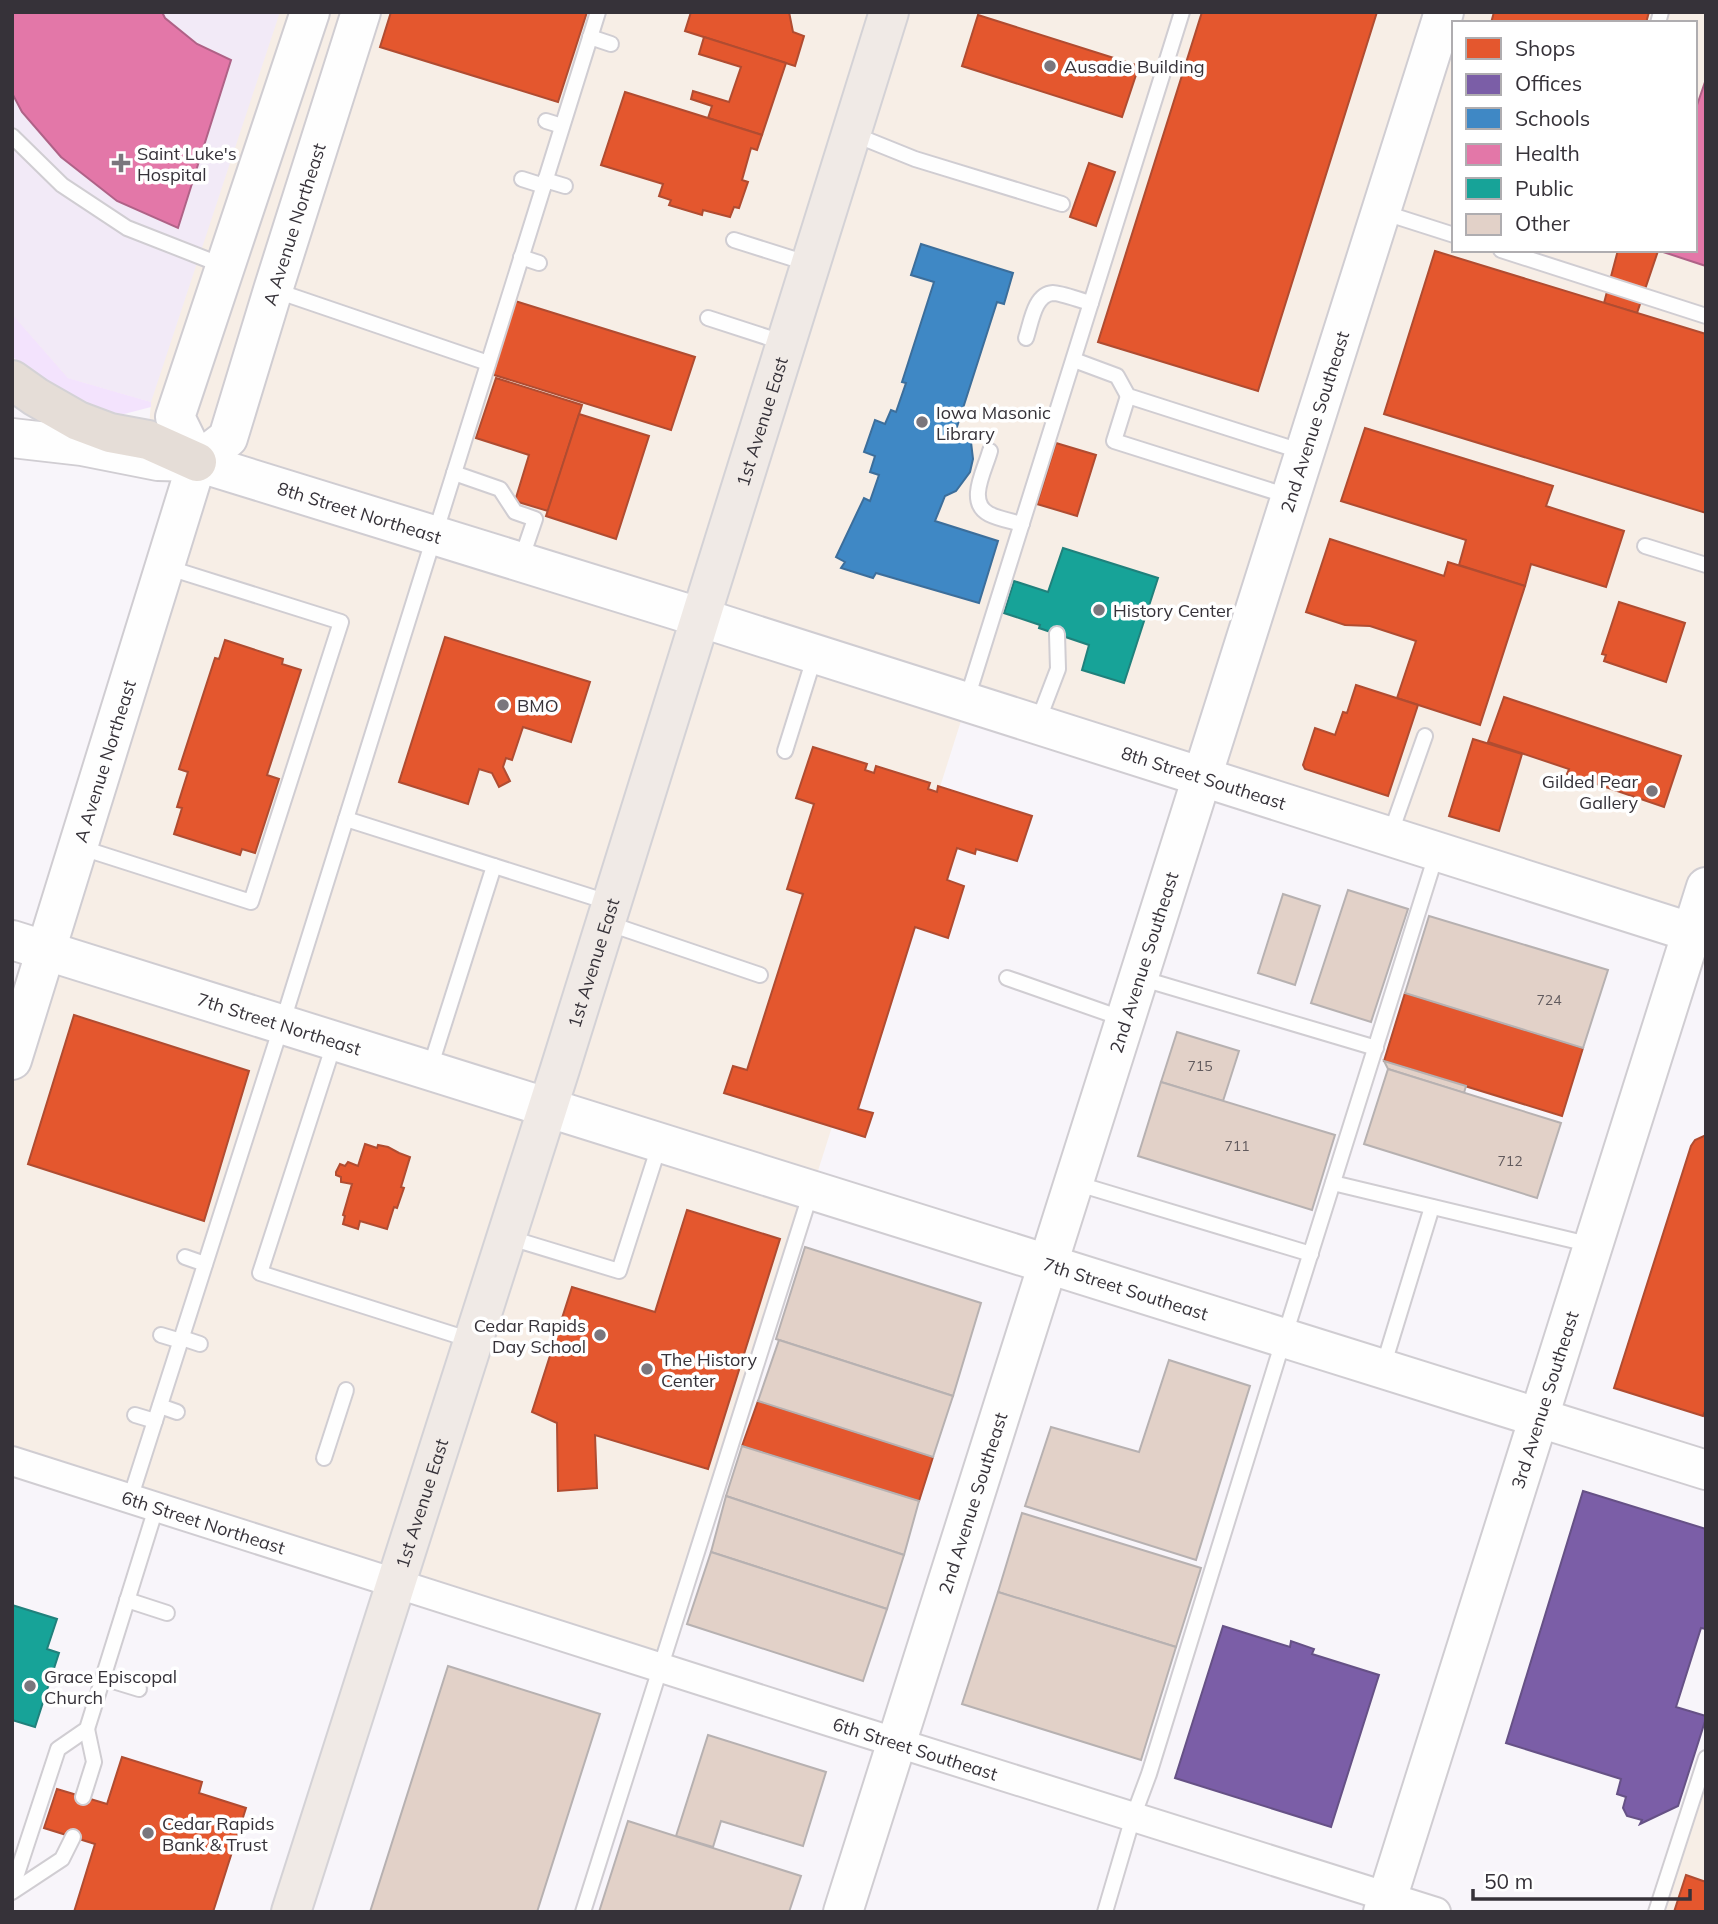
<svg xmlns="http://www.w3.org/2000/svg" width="1718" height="1924" font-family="Mulish,sans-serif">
<rect width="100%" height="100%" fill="#f8f5fa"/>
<g fill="#f7eee6" fill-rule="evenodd">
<path d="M12,12H1706V943L967,702L660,1668L12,1461V1059L197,462L148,440L151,402L68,378L12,314ZM1454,23H1695V250H1454Z"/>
<polygon points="1706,1753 1706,1912 1656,1912"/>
</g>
<polygon fill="#f2eaf7" points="12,12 280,12 151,402 68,378 12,314"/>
<polygon fill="#f3e3fd" points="12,314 68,378 151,402 151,407 124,414 102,413 47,385 12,356"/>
<g fill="#e4572e" stroke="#b04c31" stroke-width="2">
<polygon points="391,12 587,12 558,102 380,47"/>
<polygon points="691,12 789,12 793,32 804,36 795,66 685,31"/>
<polygon points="1202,12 1377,12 1258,391 1098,342"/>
<polygon points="1494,12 1649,12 1646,23 1491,23"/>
<polygon points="978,15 1139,66 1122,117 962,66"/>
<polygon points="704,37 786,63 762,135 708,118 712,106 691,99 693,91 729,102 741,67 699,54"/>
<polygon points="625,92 762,135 757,150 751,148 742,180 748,182 739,208 734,207 730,217 703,210 702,215 669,205 671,200 659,196 663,184 601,165"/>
<polygon points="1089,163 1115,172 1096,226 1070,217"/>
<polygon points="1618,250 1658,251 1637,313 1604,303"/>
<polygon points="1435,251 1706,334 1706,513 1384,414"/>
<polygon points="515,301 695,357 671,430 491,374"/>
<polygon points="496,378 582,405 548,511 515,501 529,455 476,438"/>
<polygon points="579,414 649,436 616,539 546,516"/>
<polygon points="1365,428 1553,486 1546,506 1624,531 1606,587 1531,564 1525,586 1459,565 1466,540 1341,501"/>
<polygon points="1056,443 1096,455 1077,516 1037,504"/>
<polygon points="1330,539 1444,576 1448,562 1525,586 1480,725 1397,698 1416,641 1370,626 1345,625 1306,612"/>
<polygon points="1619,602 1685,623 1666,682 1604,661 1606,655 1602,654"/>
<polygon points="445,637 590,682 571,742 523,727 512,760 506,758 503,767 510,781 499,787 492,773 479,769 468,804 399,782"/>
<polygon points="225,640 283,659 282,664 301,670 267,775 279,779 255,853 242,849 240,855 174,834 182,808 177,807 188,772 179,769 215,658 219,659"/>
<polygon points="1356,685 1418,705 1388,796 1305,769 1303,765 1315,728 1335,735 1343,712 1347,713"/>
<polygon points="1504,697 1681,756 1664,807 1567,774 1569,769 1488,742"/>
<polygon points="1473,739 1522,754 1499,831 1449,816"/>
<polygon points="813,747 867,764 865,770 874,773 876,766 930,783 928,789 937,792 938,786 1032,816 1017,861 976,849 975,854 957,848 947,880 964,886 948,938 915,927 858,1109 873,1113 865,1137 724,1093 733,1066 747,1070 803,894 787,889 814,804 796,798"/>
<polygon points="1405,993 1583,1048 1562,1116 1384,1061"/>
<polygon points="74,1015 249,1071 204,1221 28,1164"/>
<polygon points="1706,1135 1706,1409 1703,1416 1614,1388 1691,1146 1695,1140"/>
<polygon points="365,1144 377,1148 378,1145 388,1147 399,1153 410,1157 401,1187 404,1188 397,1208 394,1207 387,1229 360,1221 358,1229 343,1224 345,1216 343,1215 352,1184 341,1182 341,1177 336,1175 336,1172 340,1164 345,1166 348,1162 358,1166"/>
<polygon points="687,1210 780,1239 708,1469 595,1435 597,1488 558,1491 557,1423 532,1412 572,1287 655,1312"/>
<polygon points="758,1401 933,1457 919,1501 742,1446"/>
<polygon points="122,1757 202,1782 199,1793 246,1808 213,1912 74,1912 95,1844 44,1828 57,1789 107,1804"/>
<polygon points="1686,1875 1706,1882 1706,1912 1674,1912"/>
</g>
<g fill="#7b5ea7" stroke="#665186" stroke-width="2">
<polygon points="1583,1491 1706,1529 1706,1629 1701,1628 1676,1707 1706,1716 1706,1718 1678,1806 1640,1824 1642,1820 1627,1816 1623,1808 1626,1797 1617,1794 1621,1779 1506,1743"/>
<polygon points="1223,1626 1290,1647 1291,1641 1314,1649 1312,1654 1379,1675 1331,1827 1175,1778"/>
</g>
<polygon fill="#3f88c5" stroke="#3c6e9b" stroke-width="2" points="921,244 1013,273 1004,304 997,302 956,430 965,433 971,442 973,459 970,472 956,491 945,496 935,521 998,541 979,603 876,573 873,578 841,568 845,562 836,557 864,498 870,501 879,475 870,472 875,456 864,452 875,420 885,424 891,410 896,412 906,383 902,382 934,282 911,275"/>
<g fill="#e377a8" stroke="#af6287" stroke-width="2">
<polygon points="12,12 162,12 165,18 197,44 231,60 178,228 117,201 61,157 22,112 12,93"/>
<polygon points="1706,79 1706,266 1657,250 1695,250 1695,111"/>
</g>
<g fill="#17a398" stroke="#20817c" stroke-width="2">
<polygon points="1063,548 1158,578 1124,683 1082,670 1089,645 1039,628 1040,625 1004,613 1014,581 1048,592"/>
<polygon points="12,1605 57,1619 47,1649 59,1653 35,1727 12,1720"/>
</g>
<g fill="#e2d1c8" stroke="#b7b1b1" stroke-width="2">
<polygon points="1348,890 1408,909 1371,1022 1311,1003"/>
<polygon points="1283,894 1320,906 1295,985 1258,973"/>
<polygon points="1429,916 1608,970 1583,1048 1405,993"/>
<polygon points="1177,1032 1239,1051 1223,1101 1161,1082"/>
<polygon points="1384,1061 1466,1086 1464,1093 1388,1069"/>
<polygon points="1388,1069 1561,1123 1537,1198 1364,1144"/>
<polygon points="1161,1082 1335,1135 1312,1210 1138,1156"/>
<polygon points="805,1247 981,1303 953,1396 776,1339"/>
<polygon points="779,1340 953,1396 933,1457 758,1401"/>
<polygon points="1169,1360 1250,1386 1196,1560 1025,1506 1051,1427 1139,1452"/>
<polygon points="742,1446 919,1501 904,1555 726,1496"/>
<polygon points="726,1496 904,1555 887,1609 711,1552"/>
<polygon points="1022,1513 1201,1568 1176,1647 998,1592"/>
<polygon points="711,1552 887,1609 863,1681 687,1624"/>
<polygon points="998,1592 1176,1647 1141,1760 962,1704"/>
<polygon points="448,1666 600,1714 537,1912 370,1912"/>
<polygon points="708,1735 826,1772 803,1846 721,1821 713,1847 676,1836"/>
<polygon points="628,1821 801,1876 789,1912 599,1912"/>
</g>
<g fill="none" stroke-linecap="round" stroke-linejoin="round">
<g stroke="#d0cdd2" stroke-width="18">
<g id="lane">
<polyline points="1658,23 1661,12"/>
<polyline points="590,37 611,44"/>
<polyline points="546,121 562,126"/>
<polyline points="853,134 915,159 1062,204"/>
<polyline points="12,136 62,185 127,228 224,266"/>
<polyline points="522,179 544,186"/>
<polyline points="545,180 565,186"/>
<polyline points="1382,212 1454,235"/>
<polyline points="734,240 810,264"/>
<polyline points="1501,250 1706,316"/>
<polyline points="521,257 539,263"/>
<polyline points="274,290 488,363"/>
<polyline points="708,318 785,343"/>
<path d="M1026,338C1031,324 1034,294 1053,293C1061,293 1082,301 1091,303"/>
<polyline points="1074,360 1117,376 1128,396 1303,452"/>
<polyline points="1128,396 1114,441 1288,496"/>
<path d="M990,451C985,470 966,502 989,514C999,519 1011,521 1022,524"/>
<polyline points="454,473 500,489 515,512 535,519 521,560"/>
<polyline points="1645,546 1706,565"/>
<polyline points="966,702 1182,12"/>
<polyline points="1037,724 1058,669 1057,634"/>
<polyline points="785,751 815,655"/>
<polyline points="346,819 611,903"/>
<polyline points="1390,835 1425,736"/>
<polyline points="79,847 251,902 341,622 166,567"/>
<polyline points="607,923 760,975"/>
<polyline points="1007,978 1124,1019"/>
<polyline points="1140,978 1376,1048"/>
<polyline points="334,1044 260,1273 471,1340"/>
<polyline points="430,1068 494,866"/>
<polyline points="1075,1183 1311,1254"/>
<polyline points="1333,1183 1592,1245"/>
<polyline points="507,1237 619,1271 659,1146"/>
<polyline points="185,1257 205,1264"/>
<polyline points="161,1335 181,1341"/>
<polyline points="182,1338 200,1344"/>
<polyline points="1383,1367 1432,1207"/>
<polyline points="160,1406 177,1412"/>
<polyline points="135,1415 155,1421"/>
<polyline points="324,1458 346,1390"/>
<polyline points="130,1499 282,1024 598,12"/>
<polyline points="127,1600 167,1613"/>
<polyline points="103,1678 139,1689"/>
<polyline points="83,1797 94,1762 87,1729"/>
<polyline points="12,1889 58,1749 87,1729 156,1508"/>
<polyline points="12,1892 62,1859 73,1837"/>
<polyline points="583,1912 811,1192"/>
<polyline points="1105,1912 1133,1817 1149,1774 1284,1338 1436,855"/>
<polyline points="1656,1912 1706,1758"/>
</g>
</g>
<g stroke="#d0cdd2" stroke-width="32">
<g id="street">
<path id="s1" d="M12,1461L831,1722L1436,1912"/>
</g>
</g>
<g stroke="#d0cdd2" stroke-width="42">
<g id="secondary">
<path id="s2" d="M12,438L82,446L158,461L197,462L702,618L1706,937"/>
<polyline points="197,462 175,417 310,12"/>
<path id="s3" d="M12,940L1706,1470"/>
<path id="s4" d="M12,1060L197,462L228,438L273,290L361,12"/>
<path id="s5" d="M843,1912L1444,12"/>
<path id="s6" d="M1383,1912L1706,887"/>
</g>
</g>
<g stroke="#d4d2d6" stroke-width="42">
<g id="primary">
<path id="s7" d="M291,1912L560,1069L889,12"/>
</g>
</g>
<g stroke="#d4d2d6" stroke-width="42">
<polyline id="highway" points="12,380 36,397 78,421 110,433 148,440 197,462"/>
</g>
<use href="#lane" stroke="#fefefe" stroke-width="14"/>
<use href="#street" stroke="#fefefe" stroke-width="28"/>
<use href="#secondary" stroke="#fefefe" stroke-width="38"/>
<use href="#primary" stroke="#f0eae6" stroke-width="38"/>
<use href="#highway" stroke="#e5ddd7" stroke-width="38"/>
</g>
<g fill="#7a767d" stroke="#fff" stroke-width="2.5">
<circle cx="1050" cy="66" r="7"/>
<path d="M117.5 152.5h7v7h7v7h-7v7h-7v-7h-7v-7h7z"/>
<circle cx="922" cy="422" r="7"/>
<circle cx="1099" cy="610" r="7"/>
<circle cx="503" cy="705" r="7"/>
<circle cx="1652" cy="791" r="7"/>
<circle cx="600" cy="1335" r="7"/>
<circle cx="647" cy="1369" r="7"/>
<circle cx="30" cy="1686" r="7"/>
<circle cx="148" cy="1833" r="7"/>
</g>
<g text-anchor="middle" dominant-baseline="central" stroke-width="7" stroke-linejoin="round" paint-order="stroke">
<g font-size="14" fill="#615a5d">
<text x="1549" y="1000">724</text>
<text x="1200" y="1066">715</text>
<text x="1237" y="1146">711</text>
<text x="1510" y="1161">712</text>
</g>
<g font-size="18" fill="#363239" stroke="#fff" text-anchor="start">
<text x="1064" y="66">Ausadie Building</text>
<text x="137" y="153">Saint Luke's<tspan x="137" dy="21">Hospital</tspan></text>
<text x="936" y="412">Iowa Masonic<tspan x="936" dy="21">Library</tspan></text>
<text x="1113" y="610">History Center</text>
<text x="517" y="705">BMO</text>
<text x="1638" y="781" text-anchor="end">Gilded Pear<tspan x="1638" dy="21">Gallery</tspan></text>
<text x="586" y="1325" text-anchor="end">Cedar Rapids<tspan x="586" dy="21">Day School</tspan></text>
<text x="661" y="1359">The History<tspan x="661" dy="21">Center</tspan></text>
<text x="44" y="1676">Grace Episcopal<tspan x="44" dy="21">Church</tspan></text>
<text x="162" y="1823">Cedar Rapids<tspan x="162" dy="21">Bank &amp; Trust</tspan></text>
</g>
<g font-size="18" fill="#363239" stroke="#fff">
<text stroke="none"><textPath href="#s4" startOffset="889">A Avenue Northeast</textPath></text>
<text stroke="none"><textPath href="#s5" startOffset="1563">2nd Avenue Southeast</textPath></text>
<text stroke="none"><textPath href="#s7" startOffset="1563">1st Avenue East</textPath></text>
<text stroke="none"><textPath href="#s2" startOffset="357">8th Street Northeast</textPath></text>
<text stroke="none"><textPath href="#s4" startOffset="313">A Avenue Northeast</textPath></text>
<text stroke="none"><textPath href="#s2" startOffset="1242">8th Street Southeast</textPath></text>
<text stroke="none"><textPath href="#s5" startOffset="996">2nd Avenue Southeast</textPath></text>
<text stroke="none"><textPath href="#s7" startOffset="996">1st Avenue East</textPath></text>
<text stroke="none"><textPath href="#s3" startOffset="280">7th Street Northeast</textPath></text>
<text stroke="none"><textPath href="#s3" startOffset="1167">7th Street Southeast</textPath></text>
<text stroke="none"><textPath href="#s6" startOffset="537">3rd Avenue Southeast</textPath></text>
<text stroke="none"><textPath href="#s7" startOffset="429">1st Avenue East</textPath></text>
<text stroke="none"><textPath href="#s5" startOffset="429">2nd Avenue Southeast</textPath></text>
<text stroke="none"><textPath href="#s1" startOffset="201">6th Street Northeast</textPath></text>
<text stroke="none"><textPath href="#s1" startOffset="948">6th Street Southeast</textPath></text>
</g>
</g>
<rect width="1718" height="1924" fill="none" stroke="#363239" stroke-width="28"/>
<rect x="1452" y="21" width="245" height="231" fill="#ffffff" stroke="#afadb0" stroke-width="2"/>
<rect x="1466" y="38" width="35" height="21" fill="#e4572e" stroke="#afadb0" stroke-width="2"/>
<text x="1515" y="56" font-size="21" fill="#363239">Shops</text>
<rect x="1466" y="74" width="35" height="21" fill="#7b5ea7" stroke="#afadb0" stroke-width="2"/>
<text x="1515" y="91" font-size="21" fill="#363239">Offices</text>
<rect x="1466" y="108" width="35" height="21" fill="#3f88c5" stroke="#afadb0" stroke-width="2"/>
<text x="1515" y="126" font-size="21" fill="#363239">Schools</text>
<rect x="1466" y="144" width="35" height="21" fill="#e377a8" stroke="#afadb0" stroke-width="2"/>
<text x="1515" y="161" font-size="21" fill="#363239">Health</text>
<rect x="1466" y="178" width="35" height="21" fill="#17a398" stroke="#afadb0" stroke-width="2"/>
<text x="1515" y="196" font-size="21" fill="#363239">Public</text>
<rect x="1466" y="214" width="35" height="21" fill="#e2d1c8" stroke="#afadb0" stroke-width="2"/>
<text x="1515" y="231" font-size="21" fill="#363239">Other</text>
<path d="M1473 1889v10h217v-10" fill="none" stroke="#363239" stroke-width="3.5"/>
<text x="1484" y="1889" font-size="21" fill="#363239" stroke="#ffffff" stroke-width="5" paint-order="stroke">50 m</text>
</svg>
